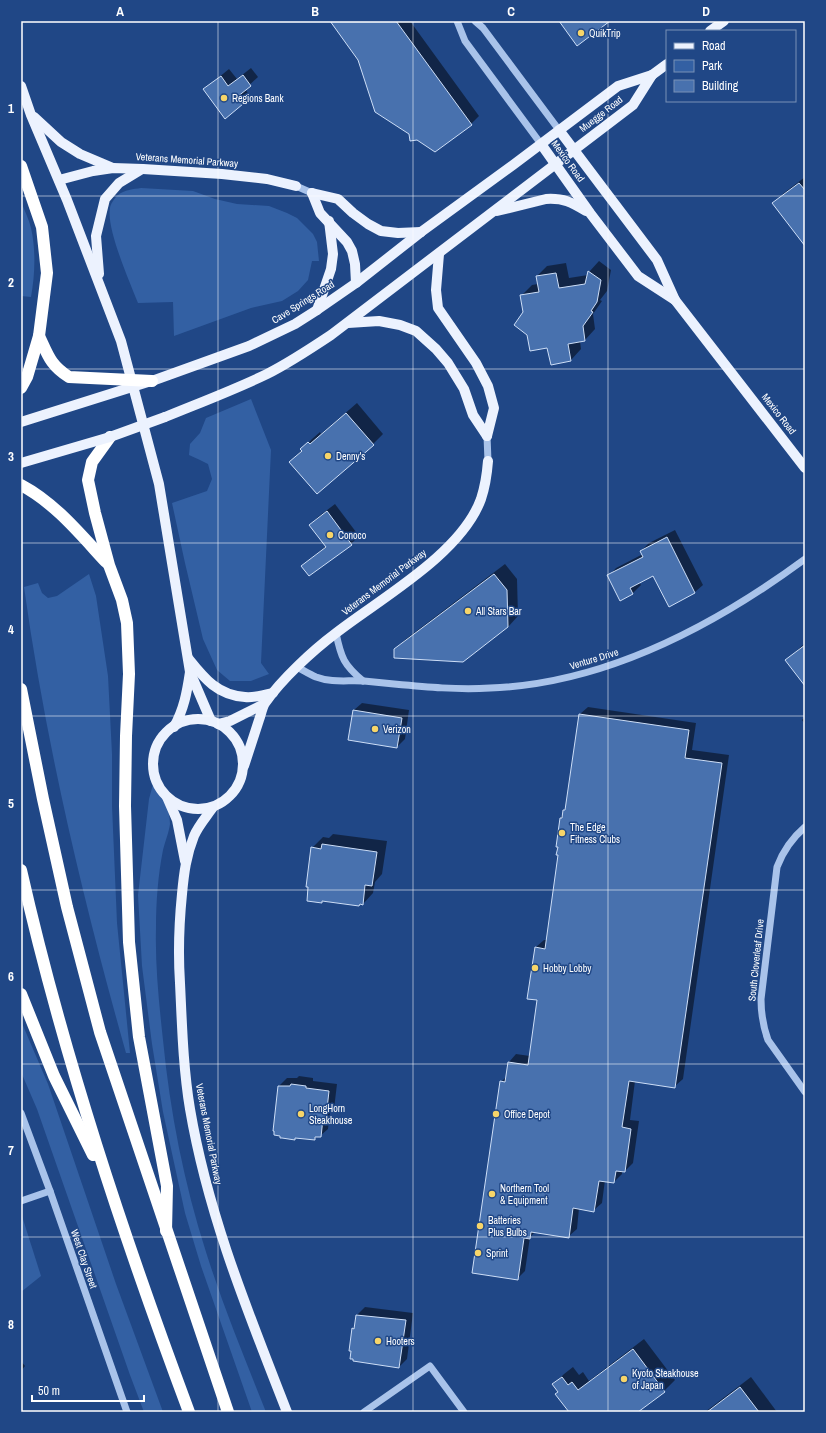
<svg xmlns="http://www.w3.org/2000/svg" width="826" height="1433" font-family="'Archivo Narrow',sans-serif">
<rect width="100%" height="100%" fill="#204786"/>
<g fill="#3360a3">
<path d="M141,188L193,191L215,199L237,204L269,206L287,213L297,218L313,234L317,242L319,261H312L308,280L298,291L282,301L251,308L174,336L173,302L138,303C130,283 106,228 110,208C110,205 115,197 118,195C124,190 134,189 141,188Z"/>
<path d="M21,201C24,210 29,219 31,228C36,250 35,275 31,297L21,296Z"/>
<polygon points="251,399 271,450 261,663 269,674 251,681 230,681 217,670 203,639 185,563 172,503 207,491 212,479 208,464 200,460 189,455 190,444 200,433 206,418"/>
<path d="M89,574L96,596L108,676L112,754V806L117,923L130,1053H126C83,900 46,745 24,587L38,583L42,593L48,598L57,596Z"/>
<path d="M155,777C161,792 170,808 170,824C169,832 165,842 163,850C158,875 156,902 156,928C155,965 159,1003 163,1040C170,1112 184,1183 206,1252C223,1306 245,1359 266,1412H252L201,1266L185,1213L163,1112L152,1044L142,966L138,895L149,799Z"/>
<polygon points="21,1021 48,1084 116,1284 163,1412 144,1412 130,1375 37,1109 21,1072"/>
<polygon points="21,1213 41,1276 21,1292"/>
</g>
<g fill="#0007">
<polygon points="331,21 410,21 479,116 471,124 435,151 410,134 359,59"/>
<polygon points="251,68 258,77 245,89 250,96 242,104 205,90 213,82 229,69 237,79"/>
<polygon points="805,177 805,245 774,203 784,193"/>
<polygon points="599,261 611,270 607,291 600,300 602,301 593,314 595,329 585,340 580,341 581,349 571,360 548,347 524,312 521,296 532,285 538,284 537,276 547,266 566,263 569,278 588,275 589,272"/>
<polygon points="357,403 383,434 373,444 291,462 312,439 320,432 321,434"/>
<polygon points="335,504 359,536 351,544 302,566 326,546 310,525 318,517"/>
<polygon points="675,530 703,585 695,592 653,574 639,582 641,585 633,593 621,600 609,576 616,568 643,554 641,551 649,543"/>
<polygon points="505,564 517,579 518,616 508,627 395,649 406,639"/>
<polygon points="805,643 805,684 787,660"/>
<polygon points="362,703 409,710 405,739 397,747 354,710"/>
<polygon points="588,707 696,723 692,750 729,755 683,1079 675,1086 635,1081 630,1120 639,1121 633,1163 625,1171 622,1170 622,1174 614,1182 605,1180 602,1203 594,1210 579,1208 577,1229 569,1236 535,1232 530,1237 525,1271 517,1279 501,1082 507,1076 509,1062 516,1054 530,1056 538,1000 536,947 544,940 547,940 559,855 561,818 564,810 566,808 580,714"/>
<polygon points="805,717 805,724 802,720"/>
<polygon points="333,834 387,841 382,874 375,882 373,893 363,904 359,905 308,900 312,848 323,837 329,838"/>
<polygon points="299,1076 313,1078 313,1081 337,1084 334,1109 330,1113 328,1129 320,1136 318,1136 314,1139 296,1137 295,1139 283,1137 279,1086 287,1078 297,1078"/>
<polygon points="365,1307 413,1313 407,1359 399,1367 352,1350 353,1329 356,1326 357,1315"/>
<polygon points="644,1339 675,1380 664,1391 636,1412 569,1412 559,1391 554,1384 564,1374 573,1367 579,1375 583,1372 589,1381"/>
<polygon points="21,1361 25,1366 21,1371"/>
<polygon points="751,1377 777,1412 705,1412"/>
</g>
<g fill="#4871ae" stroke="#cddef7">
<polygon points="330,21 396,21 472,125 435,152 417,140 410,141 409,134 375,112 358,60"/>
<polygon points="559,21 610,21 577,46"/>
<polygon points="243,75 251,86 237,97 243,104 225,119 203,89 221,76 228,86"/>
<polygon points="799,183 805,190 805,246 772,203"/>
<polygon points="588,271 601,280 597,302 591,311 593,312 583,326 585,341 568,344 571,361 551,365 547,348 530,351 527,335 514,325 523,312 520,295 539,292 536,276 556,273 559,288 585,284"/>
<polygon points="346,413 374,445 317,494 289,462 302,451 300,449 308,442 310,444"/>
<polygon points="327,511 352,545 309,576 301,566 326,547 309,525"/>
<polygon points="667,537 695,593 669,607 653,576 630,588 633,594 620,601 607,575 643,557 640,551"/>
<polygon points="494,574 507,590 508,627 463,662 394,658 394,649"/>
<polygon points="805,645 805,686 785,660"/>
<polygon points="353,710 402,718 397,748 348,740"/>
<polygon points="579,714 689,730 685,758 722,763 675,1088 629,1081 622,1127 631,1129 625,1172 616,1171 614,1183 599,1181 594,1212 573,1208 569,1238 531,1232 530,1239 524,1238 518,1280 472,1273 500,1081 505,1082 508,1062 528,1065 537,1000 527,999 535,947 545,949 558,855 556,855 558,847 556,847 560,818 562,818 563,810 565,810"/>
<polygon points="322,844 377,852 372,886 365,885 363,905 360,904 359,906 322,901 322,903 307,901 308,887 306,887 311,847 321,849"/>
<polygon points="291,1084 306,1086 306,1088 329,1091 326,1118 323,1118 321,1137 315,1137 315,1140 295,1138 295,1140 282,1138 280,1138 280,1136 274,1135 274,1131 273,1131 278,1086 290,1086"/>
<polygon points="356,1315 406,1320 399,1368 353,1361 353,1359 350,1359 351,1351 349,1351 352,1328 354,1329"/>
<polygon points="633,1349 665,1392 638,1412 569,1412 555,1394 558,1392 552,1384 562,1377 568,1385 572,1382 578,1390"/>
<polygon points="740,1387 759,1412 707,1412"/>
</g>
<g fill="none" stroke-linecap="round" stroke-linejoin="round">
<g stroke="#a9c3ea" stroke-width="7">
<polyline points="457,21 465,41 541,144"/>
<polyline points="475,21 483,28 559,130"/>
<polyline points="296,186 312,193"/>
<polyline points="487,436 488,461"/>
<path d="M336,633C341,658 344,665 363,681"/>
<path d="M297,667C303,670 309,674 316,677C332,683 347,680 364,681C374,682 384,683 394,684C426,687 458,690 490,688C606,684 714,626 805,559"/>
<path d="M805,827C791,839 783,851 777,867L761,999C761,1013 763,1026 768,1040L805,1092"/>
<polyline points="21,1113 50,1191 127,1412"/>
<polyline points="21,1201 50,1191"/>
<polyline points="364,1412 430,1366 464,1412"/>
</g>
<g stroke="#ecf2fe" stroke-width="10">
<polyline points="710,31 724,21"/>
<polyline points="21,86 31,115 67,200 121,341 159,484 190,672 211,721"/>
<polyline points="34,117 61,142 80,154 113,168"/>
<polyline points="559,130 657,260 675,300 805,468"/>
<polyline points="541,144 590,213 638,276 675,300"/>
<polyline points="59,180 93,171 113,168 143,169 222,174 267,179 296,186"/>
<polyline points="312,193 338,199 353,213 368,224 381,231 398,233 421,232"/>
<polyline points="312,193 320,213 347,242 352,251 355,264 356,283"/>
<path d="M497,211L546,199C564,198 571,202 586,211"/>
<polyline points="439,254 436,290 438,308 476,363 488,386 494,408 487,436"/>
<polyline points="99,274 96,236 105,199 119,183 142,169"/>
<polyline points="317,310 331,269 333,254 329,221"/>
<polyline points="348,323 379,321 400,325 416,331 436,349 448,363 464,389 473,415 487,436"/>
<polyline points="152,381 249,346 295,324 317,310 356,283 421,232 513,165 618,86 652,75 667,64"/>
<path d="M165,417C199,403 234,390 267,374C289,363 310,349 331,335L633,105L652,75"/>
<path d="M188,658C204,678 217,695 245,697C254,698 265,695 273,693"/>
<circle cx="198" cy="764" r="45"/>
<polyline points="218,724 230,721 264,704"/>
<path d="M174,727C184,709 187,692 190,672"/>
<path d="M244,766C249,751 254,735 259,720C261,715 262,708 265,703C282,679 312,651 336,633C381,598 461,554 481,499C485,487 487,474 488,461"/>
<polyline points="167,797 177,820 185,861"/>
<path d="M213,807C207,816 198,826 194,836C186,856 184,873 182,894C179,924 178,953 180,983C182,1024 183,1067 190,1109C208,1215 248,1312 287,1412"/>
</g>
<g stroke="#fff" stroke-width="12">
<polyline points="21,166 42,227 47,273 39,336 27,377 21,388"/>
<polyline points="110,437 92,462 88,480 95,513 109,565 122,600 127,623 129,674 126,736 125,806 129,942 139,1037 167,1186 166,1231"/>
<path d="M21,485C55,503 80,534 106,562"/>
<polyline points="21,689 43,799 67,907 100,1032 228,1412"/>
<path d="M21,870C63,1055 123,1235 189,1412"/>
<polyline points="21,994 54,1076 93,1155"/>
</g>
<g stroke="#ecf2fe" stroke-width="10">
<polyline points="21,422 148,382"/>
<polyline points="21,463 110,437 165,417"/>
</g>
<path stroke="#fff" stroke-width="12" d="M39,336C48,355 50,365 69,377L152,381"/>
</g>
<path fill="none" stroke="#fff" stroke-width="1" stroke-opacity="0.55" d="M218,21V1412M413,21V1412M608,21V1412M21,196H805M21,369H805M21,543H805M21,716H805M21,890H805M21,1064H805M21,1237H805"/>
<g fill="#f7d569" stroke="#204786" stroke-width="1.5">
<circle cx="581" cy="33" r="4"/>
<circle cx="224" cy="98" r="4"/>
<circle cx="328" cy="456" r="4"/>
<circle cx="330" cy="535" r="4"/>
<circle cx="468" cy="611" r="4"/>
<circle cx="375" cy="729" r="4"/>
<circle cx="562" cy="833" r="4"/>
<circle cx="535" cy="968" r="4"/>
<circle cx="301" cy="1114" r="4"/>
<circle cx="496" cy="1114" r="4"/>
<circle cx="492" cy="1194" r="4"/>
<circle cx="480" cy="1226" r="4"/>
<circle cx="478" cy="1253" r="4"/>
<circle cx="378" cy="1341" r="4"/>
<circle cx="624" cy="1379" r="4"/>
</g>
<g text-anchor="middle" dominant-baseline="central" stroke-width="3" stroke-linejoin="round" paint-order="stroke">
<g font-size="10" fill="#fff" stroke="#204786" text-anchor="start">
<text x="589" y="33">QuikTrip</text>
<text x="232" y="98">Regions Bank</text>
<text x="336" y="456">Denny's</text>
<text x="338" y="535">Conoco</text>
<text x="476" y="611">All Stars Bar</text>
<text x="383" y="729">Verizon</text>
<text x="570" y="827">The Edge<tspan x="570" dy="12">Fitness Clubs</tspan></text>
<text x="543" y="968">Hobby Lobby</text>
<text x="309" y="1108">LongHorn<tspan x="309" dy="12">Steakhouse</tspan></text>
<text x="504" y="1114">Office Depot</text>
<text x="500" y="1188">Northern Tool<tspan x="500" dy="12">&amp; Equipment</tspan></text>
<text x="488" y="1220">Batteries<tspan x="488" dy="12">Plus Bulbs</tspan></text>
<text x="486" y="1253">Sprint</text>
<text x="386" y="1341">Hooters</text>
<text x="632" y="1373">Kyoto Steakhouse<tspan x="632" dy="12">of Japan</tspan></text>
</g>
<g font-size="10" fill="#fff" stroke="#204786">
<text transform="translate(601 114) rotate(-38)">Muegge Road</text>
<text transform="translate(187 160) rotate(4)">Veterans Memorial Parkway</text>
<text transform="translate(568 161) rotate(54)">Mexico Road</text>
<text transform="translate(303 302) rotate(-32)">Cave Springs Road</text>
<text transform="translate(779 414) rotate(52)">Mexico Road</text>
<text transform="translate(384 582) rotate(-37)">Veterans Memorial Parkway</text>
<text transform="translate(594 659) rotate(-17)">Venture Drive</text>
<text transform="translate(756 960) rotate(-84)">South Cloverleaf Drive</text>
<text transform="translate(209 1134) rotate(79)">Veterans Memorial Parkway</text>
<text transform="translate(84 1259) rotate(71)">West Clay Street</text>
</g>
</g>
<rect width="826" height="1433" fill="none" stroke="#204786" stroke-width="44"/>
<rect x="666" y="30" width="130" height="72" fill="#204786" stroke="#7991b6"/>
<rect x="674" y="43" width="20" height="6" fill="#ecf2fe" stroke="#7991b6"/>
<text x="702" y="50" font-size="12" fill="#ffffff">Road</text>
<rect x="674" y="60" width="20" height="12" fill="#3360a3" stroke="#7991b6"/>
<text x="702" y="70" font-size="12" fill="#ffffff">Park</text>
<rect x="674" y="80" width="20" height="12" fill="#4871ae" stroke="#7991b6"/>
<text x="702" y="90" font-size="12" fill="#ffffff">Building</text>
<path d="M32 1395v6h112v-6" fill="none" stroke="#ffffff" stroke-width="2"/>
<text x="38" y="1395" font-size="12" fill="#ffffff" stroke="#204786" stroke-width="3" paint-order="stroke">50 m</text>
<rect x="22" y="22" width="782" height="1389" fill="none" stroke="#fff" stroke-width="1.5"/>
<g font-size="13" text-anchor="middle" font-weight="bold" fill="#fff">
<text x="120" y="16">A</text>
<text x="315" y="16">B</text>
<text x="511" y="16">C</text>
<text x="706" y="16">D</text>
<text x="11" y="113">1</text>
<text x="11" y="287">2</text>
<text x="11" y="461">3</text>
<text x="11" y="634">4</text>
<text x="11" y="808">5</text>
<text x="11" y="981">6</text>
<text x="11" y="1155">7</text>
<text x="11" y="1329">8</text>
</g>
</svg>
